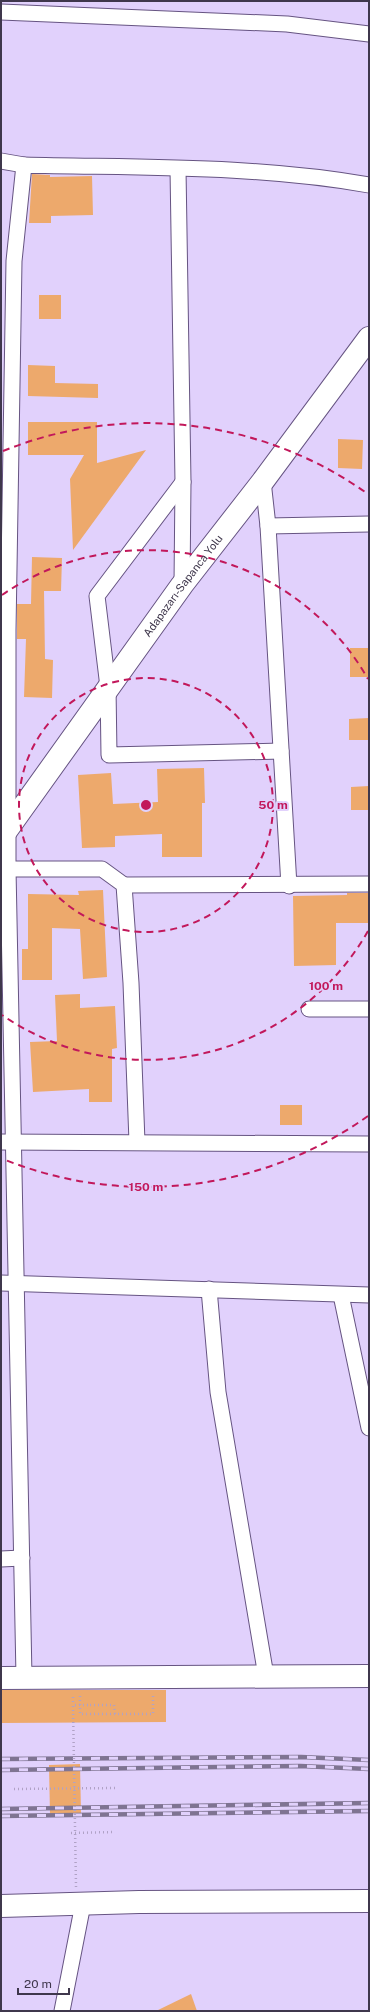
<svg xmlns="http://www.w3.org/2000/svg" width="370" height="2012" font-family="'Public Sans',sans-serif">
<rect width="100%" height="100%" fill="#e1d1fc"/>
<g fill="#eda96c">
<polygon points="32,174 50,175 50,177 92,176 93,215 51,216 51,223 29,223"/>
<rect x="39" y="295" width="22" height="24"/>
<polygon points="28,365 55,366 55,383 98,384 98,398 28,396"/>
<polygon points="28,422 97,422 97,463 146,450 73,550 70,479 84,455 28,455"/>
<polygon points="338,439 363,440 362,469 338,468"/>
<polygon points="32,557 62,558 61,591 44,591 45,659 53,660 52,698 24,697 26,639 17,639 17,604 31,604"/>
<rect x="350" y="648" width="19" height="29"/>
<polygon points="369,718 369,740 349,740 349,719"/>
<polygon points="204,768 205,803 202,803 202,857 162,857 162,834 115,836 115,847 82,848 78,775 111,773 113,804 158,802 157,769"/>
<polygon points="369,786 369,810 351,810 351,787"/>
<polygon points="103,890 107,977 83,979 80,929 52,928 52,980 22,980 22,949 28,949 28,894 79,895 78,891"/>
<polygon points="347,893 369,893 369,923 336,923 336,965 294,966 293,896 347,895"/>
<polygon points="80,994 80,1008 115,1006 117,1048 112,1049 112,1102 89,1102 89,1089 33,1092 30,1042 57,1041 55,995"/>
<rect x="280" y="1105" width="22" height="20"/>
<polygon points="1,1690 166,1690 166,1722 1,1723"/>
<polygon points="80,1764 81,1813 50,1814 49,1765"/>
<polygon points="191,1994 197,2011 156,2011"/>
</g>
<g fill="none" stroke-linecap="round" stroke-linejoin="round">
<g stroke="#665482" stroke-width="17">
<g id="street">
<polyline points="1,12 287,24 369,34"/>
<polyline points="1,161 24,165"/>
<polyline points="178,169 183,482 182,585"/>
<polyline points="263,481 268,526 289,886"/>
<polyline points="183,482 97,596 108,687 109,755 281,751"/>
<polyline points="268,526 369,524"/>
<polyline points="8,869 102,869 124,885 131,983 137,1142"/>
<polyline points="124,885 369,884"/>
<polyline points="309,1009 369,1009"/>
<polyline points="1,1142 369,1144"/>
<polyline points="1,1283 369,1295"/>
<polyline points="209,1289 218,1392 266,1676"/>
<polyline points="341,1295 369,1428"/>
<polyline points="1,1559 22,1558"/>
<path d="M24,1677L8,869V630L14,261L24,165C138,168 257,165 369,185"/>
<polyline points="62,2011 83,1904"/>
</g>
</g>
<g stroke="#665482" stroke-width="24">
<g id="secondary">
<path id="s1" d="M1,838L182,585L263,481L369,338"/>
<polyline points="1,1678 369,1676"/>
<polyline points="1,1906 139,1902 369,1901"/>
</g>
</g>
<g stroke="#b0a2c6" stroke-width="2.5" stroke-dasharray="1 3" stroke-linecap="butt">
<polyline points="80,1696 80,1714 153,1714 153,1696"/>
<polyline points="73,1697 73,1705"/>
<polyline points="90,1705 114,1705 115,1714"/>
<polyline points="14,1789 116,1788"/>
<polyline points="71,1833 115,1832"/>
</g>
<use href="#street" stroke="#fff" stroke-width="15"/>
<use href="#secondary" stroke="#fff" stroke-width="22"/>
<g stroke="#7f7492" stroke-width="4.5">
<g id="rail">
<polyline points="1,1759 301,1757 369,1760"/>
<polyline points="1,1770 300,1766 369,1769"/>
<polyline points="1,1809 369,1803"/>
<polyline points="1,1816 369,1811"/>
</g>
</g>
<use href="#rail" stroke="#e1d1fc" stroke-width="3" stroke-dasharray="9" stroke-linecap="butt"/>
<polyline stroke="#b0a2c6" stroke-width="2.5" stroke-dasharray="1 3" stroke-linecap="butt" points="76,1887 73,1705 90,1705"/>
</g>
<g fill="none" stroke="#c2185b" stroke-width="2" stroke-dasharray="7 5">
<circle cx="146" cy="805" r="127"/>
<path d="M368 931A255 255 0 0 1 2 1015M2 595A255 255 0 0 1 368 679"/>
<path d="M368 1116A382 382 0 0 1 3 1159M3 451A382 382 0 0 1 368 494"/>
</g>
<g text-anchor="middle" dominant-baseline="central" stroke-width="4" stroke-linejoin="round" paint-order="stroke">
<g font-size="11" fill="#3f374c" stroke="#e1d1fc">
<text stroke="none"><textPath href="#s1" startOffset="311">Adapazarı-Sapanca Yolu</textPath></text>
</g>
</g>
<circle cx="146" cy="805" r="6" fill="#c2185b" stroke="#e1d1fc" stroke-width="2"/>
<g font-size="12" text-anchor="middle" font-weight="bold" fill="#c2185b" stroke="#e1d1fc" stroke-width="4" stroke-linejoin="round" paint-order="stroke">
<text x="273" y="809">50 m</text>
<text x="326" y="990">100 m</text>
<text x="146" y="1191">150 m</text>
</g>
<rect width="370" height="2012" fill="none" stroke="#3f374c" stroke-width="4"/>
<path d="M18 1988v6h51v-6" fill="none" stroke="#3f374c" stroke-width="2"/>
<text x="24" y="1988" font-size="12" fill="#3f374c" stroke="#e1d1fc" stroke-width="3" paint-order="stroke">20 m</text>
</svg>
